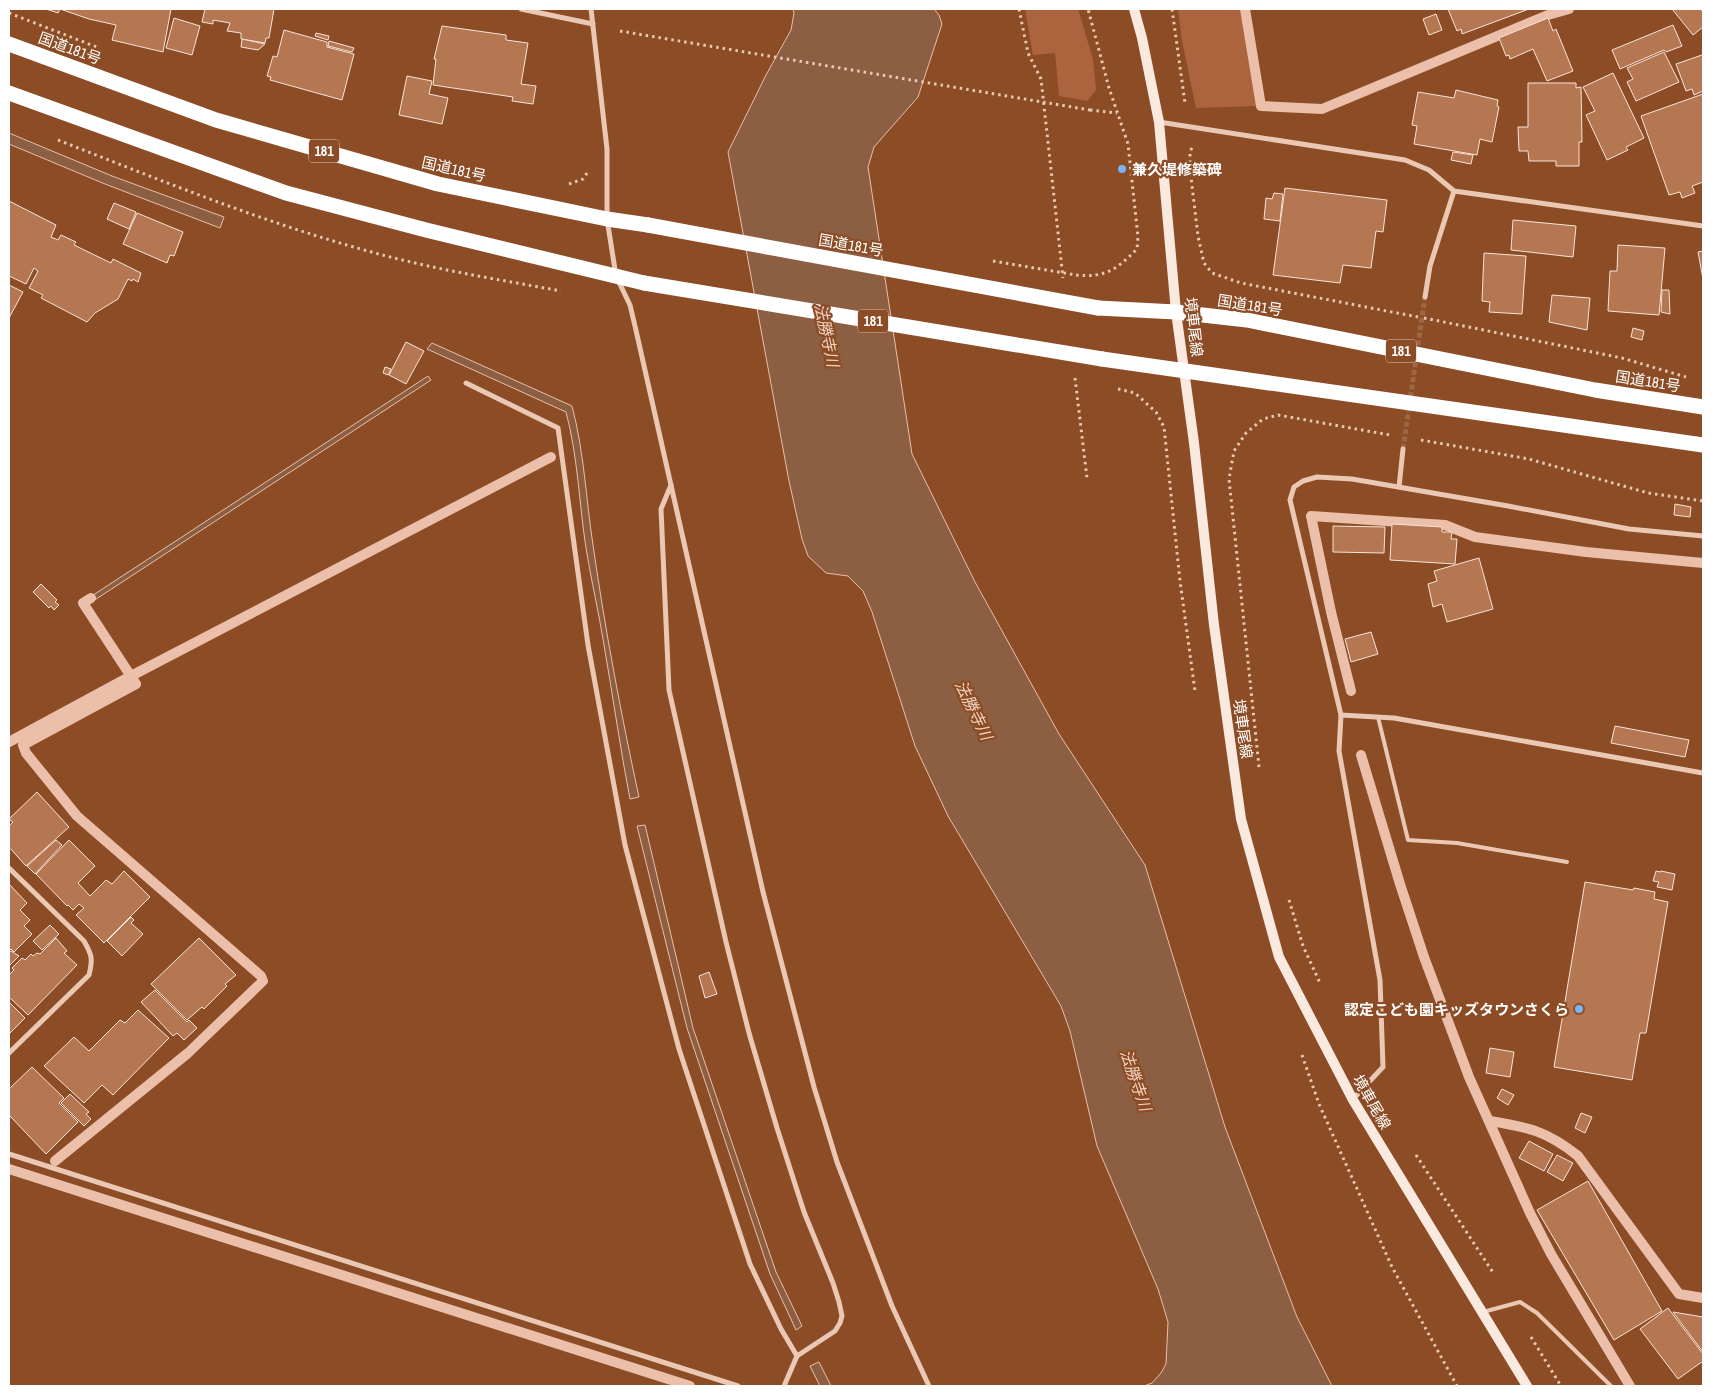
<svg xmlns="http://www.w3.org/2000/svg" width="1712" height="1395" font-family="'Archivo Narrow','Noto Sans JP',sans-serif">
<rect width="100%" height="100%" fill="#8c4c25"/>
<g fill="#ab643e">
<polygon points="1025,9 1078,9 1093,59 1096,90 1087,101 1059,96 1055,53 1033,55"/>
<polygon points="1178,9 1243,9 1260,106 1196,108 1182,41"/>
</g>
<g fill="#8c5e42" stroke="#ebbfa9">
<polygon points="793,9 934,9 939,15 942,24 918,97 874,147 868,167 912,454 975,582 1059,734 1145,865 1225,1127 1297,1317 1332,1386 1144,1386 1152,1383 1161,1373 1166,1364 1168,1322 1158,1289 1097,1146 1070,1031 1061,1006 948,816 915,746 872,612 863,591 848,576 826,573 808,556 802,539 789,481 728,152 766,75 791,30 794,13"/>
<polygon points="9,133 112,176 224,217 220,228 105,184 9,144"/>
<path d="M432,343L572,406C584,451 586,499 593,545C605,629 621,714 639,797L630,799C620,748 613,696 604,645C599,613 591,580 586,548C579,503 578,457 566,412L427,349Z"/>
<polygon points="428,376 431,380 84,607 81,603"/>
<polygon points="645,825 693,1028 776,1272 802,1326 796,1330 770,1274 687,1028 637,826"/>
<polygon points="819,1362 831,1386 820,1386 810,1366"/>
</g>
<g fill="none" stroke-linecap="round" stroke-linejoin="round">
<g stroke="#ebbfa9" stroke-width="10">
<polyline points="1245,9 1261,106 1322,109 1548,15 1569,9"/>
<polyline points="1351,691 1331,612 1311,516 1445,525 1475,537 1586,552 1703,563"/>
<polyline points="9,742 131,676 551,457"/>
<polyline points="1361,755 1400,884 1424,957 1469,1077 1530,1213 1551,1254 1630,1386"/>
<path d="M1490,1121C1528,1127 1547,1131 1578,1156L1679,1294L1703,1298"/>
<polyline points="55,1161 188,1053 263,981 261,976 77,816 26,753 23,745 136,684 83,603 91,598"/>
<path d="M9,1169C236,1240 463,1313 690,1386"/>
</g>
</g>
<g fill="#b57652" stroke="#f8e4d9">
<polygon points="46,9 171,9 163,52 112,40 116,25 89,19 60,9 58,13"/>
<polygon points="205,9 274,9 269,38 266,38 265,43 241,39 241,33 227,31 230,23 213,20 213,24 202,22"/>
<polygon points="1448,9 1529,9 1462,34 1461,29 1457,31"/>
<polygon points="1672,9 1701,9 1703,12 1703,27 1693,35"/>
<polygon points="1436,14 1442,30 1429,35 1423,19"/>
<polygon points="174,18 200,26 192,55 166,48"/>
<polygon points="1548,18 1553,31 1556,29 1573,71 1547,81 1533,49 1510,59 1509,55 1506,56 1499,38"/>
<polygon points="1673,25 1682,46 1666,52 1664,50 1620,69 1612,50"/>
<polygon points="442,26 506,35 506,40 528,43 521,84 536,86 533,104 512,101 513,97 433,85 436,59 434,59"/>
<polygon points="284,30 327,42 327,47 354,54 342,100 270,80 271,77 267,76 273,56 277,57"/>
<polygon points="316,33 329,36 328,40 315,36"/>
<polygon points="242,39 265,44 258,50 241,47"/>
<polygon points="329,41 354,48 352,52 328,46"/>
<polygon points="1664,52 1679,82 1636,101 1627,82 1633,79 1627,68"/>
<polygon points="1702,55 1703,58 1703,91 1694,95 1692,89 1686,91 1676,64"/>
<polygon points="1613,73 1644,138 1626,147 1628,150 1607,160 1586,115 1595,111 1583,87"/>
<polygon points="407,76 432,81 429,94 448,98 442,124 399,115"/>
<polygon points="1528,83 1576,83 1576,88 1581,87 1582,142 1579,142 1579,166 1556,166 1556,161 1529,161 1528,151 1519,151 1518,127 1528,127"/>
<polygon points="1456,90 1498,100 1497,106 1499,107 1492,142 1480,139 1477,155 1414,144 1417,126 1412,125 1418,92 1454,98"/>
<polygon points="1703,94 1703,182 1692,186 1695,193 1682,198 1680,192 1669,195 1641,116"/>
<polygon points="1453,152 1473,155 1471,164 1451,160"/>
<polygon points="1285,188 1387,200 1383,232 1376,231 1371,268 1343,265 1340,283 1273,275"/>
<polygon points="1274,193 1283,194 1280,221 1264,219 1266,198 1272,199"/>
<polygon points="9,201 56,225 51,237 58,240 61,235 76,242 74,245 111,263 113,259 141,273 138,282 133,279 132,281 128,279 118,299 95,313 87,322 41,298 43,295 29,288 38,271 34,268 26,284 9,276"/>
<polygon points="114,203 136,212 129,229 107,219"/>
<polygon points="137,213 183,232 174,256 170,255 167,263 123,244"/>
<polygon points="1513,220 1576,226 1573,257 1511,250"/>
<polygon points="1618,245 1665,248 1659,315 1608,311 1610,271 1617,271"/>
<polygon points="1703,251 1703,279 1698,252"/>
<polygon points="1484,253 1526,256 1522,314 1489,312 1490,302 1482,301"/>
<polygon points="9,285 23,292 9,318"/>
<polygon points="1662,290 1669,290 1670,314 1661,312"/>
<polygon points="1552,295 1590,298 1587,330 1549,322"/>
<polygon points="1633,328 1644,331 1642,340 1631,337"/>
<polygon points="406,342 424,351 406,384 389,375"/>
<polygon points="385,367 391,369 388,375 383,373"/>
<polygon points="1675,504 1691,507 1690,517 1674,515"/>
<polygon points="1392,524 1442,527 1442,532 1452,532 1451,539 1457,539 1455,564 1390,560"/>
<polygon points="1333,526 1385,527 1384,553 1333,552"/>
<polygon points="1479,558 1493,609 1447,622 1442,604 1433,607 1428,584 1437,581 1434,571"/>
<polygon points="41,584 57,600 55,602 59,605 54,610 51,606 49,608 33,592"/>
<polygon points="1371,632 1378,654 1351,662 1345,639"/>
<polygon points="1615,726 1689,740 1685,757 1611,743"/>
<polygon points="37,792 69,827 26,866 9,847 9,826 13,822 9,819"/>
<polygon points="56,840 62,845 35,874 27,866"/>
<polygon points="69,840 95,866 78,883 90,896 106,880 112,884 124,871 150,897 104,943 76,915 84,908 79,904 73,910 68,905 67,906 36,874"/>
<polygon points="1656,871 1661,872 1661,871 1675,874 1672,890 1657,887 1659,882 1653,881"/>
<polygon points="1585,882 1633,890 1634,888 1655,892 1654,899 1668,902 1646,1033 1640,1033 1632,1080 1554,1067"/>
<polygon points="9,884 27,903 20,910 30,920 24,926 32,934 14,952 11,949 9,951"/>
<polygon points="131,917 134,920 131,923 143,934 122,956 107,941"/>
<polygon points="50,925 59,934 42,950 33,941"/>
<polygon points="56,938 67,951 64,953 77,965 28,1015 9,997 9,975 14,970 12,968 22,958 25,960 31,954 33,956 37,953 40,954"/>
<polygon points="199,938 236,975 225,984 227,986 204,1009 202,1007 187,1020 151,984"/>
<polygon points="11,951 19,956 9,966 9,953"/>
<polygon points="709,972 717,994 705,998 699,976"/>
<polygon points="155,990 187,1022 189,1020 197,1028 184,1040 177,1033 173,1036 141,1002"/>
<polygon points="9,1002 25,1018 9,1034"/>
<polygon points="138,1010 169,1038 113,1095 102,1085 84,1103 44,1066 74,1037 89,1051 120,1020 125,1023"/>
<polygon points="1490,1048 1514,1052 1510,1077 1486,1073"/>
<polygon points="32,1067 64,1098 59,1103 78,1122 46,1154 9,1115 9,1089"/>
<polygon points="1502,1089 1514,1095 1508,1105 1497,1098"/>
<polygon points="70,1094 89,1112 86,1114 91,1119 84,1126 61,1103"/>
<polygon points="1581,1113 1592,1117 1585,1133 1575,1128"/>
<polygon points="1529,1141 1553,1154 1544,1171 1519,1158"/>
<polygon points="1557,1155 1573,1163 1563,1181 1547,1172"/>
<polygon points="1588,1181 1662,1311 1614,1340 1537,1210"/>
<polygon points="1668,1308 1703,1354 1703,1361 1678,1379 1640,1329"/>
<polygon points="1673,1312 1703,1317 1703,1352"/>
</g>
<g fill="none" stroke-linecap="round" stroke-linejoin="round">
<polyline stroke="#9d6746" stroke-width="5" stroke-dasharray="5 2.5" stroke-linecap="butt" points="1403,449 1425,297"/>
<g stroke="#eac8b4" stroke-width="3" stroke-dasharray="2.5 4" stroke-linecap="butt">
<polyline points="1019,9 1028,53 1041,79 1063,278"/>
<polyline points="1172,9 1185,103"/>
<polyline points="9,13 99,48"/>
<polyline points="1090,110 1117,113"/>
<path d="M58,140C160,180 262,222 368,251C431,269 496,279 561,291"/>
<polyline points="1192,148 1190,151 1190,169 1198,236 1204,263 1212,273 1241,283 1418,317"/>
<polyline points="569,184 583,179 587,173"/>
<path d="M1076,275C1106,278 1117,269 1137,249L1138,237L1128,144L1109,88L1088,9"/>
<polyline points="1424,318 1622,358 1686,377"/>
<polyline points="1075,378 1087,478"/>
<polyline points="1118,389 1135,393 1156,412 1164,427 1180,581 1195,691"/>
<polyline points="1421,440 1529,459 1648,493 1703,501"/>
<polyline points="1259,767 1229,479 1234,451 1246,433 1263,419 1278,415 1390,435"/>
<polyline points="1289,900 1303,946 1320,983"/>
<polyline points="1302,1055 1319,1104 1392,1267 1457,1386"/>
<polyline points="1416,1155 1494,1274"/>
<polyline points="1531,1337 1561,1386"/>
</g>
<g stroke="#eac8b4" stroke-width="4">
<polyline points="1378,717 1408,840 1457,843 1567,862"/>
<polyline points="1483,1312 1520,1302 1537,1313 1611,1386"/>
</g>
<g stroke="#eac8b4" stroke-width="5">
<polyline points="521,9 593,24"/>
<polyline points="591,9 607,149 607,219 616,276 630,305 635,326 763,892 814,1087 837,1162 892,1306 929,1386"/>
<polyline points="1159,122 1405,160 1429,170 1454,191 1703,226"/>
<polyline points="1425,297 1430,266 1454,191"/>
<polyline points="466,383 558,428 588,645 625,845 679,1049 750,1264 781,1329 797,1356"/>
<polyline points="671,485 661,509 669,690 726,942 749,1033 777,1128 804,1212 833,1283 839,1302 842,1316 840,1323 835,1331 797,1356 784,1386"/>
<polyline points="1399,487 1403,449"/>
<polyline points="1341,715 1290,500 1294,487 1303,481 1317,477 1352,479 1508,506 1629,529 1703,536"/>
<path d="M9,868L84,941C92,955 93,959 89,975L9,1053"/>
<polyline points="1353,1099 1383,1067 1380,980 1339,751 1341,715 1394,718 1703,773"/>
<polyline points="9,1154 738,1386"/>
</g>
<polyline stroke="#f9e9df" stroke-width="10" points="1134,9 1142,38 1159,122 1176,312 1194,443 1214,625 1241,819 1279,957 1353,1100 1527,1386"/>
<g stroke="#fff" stroke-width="15">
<polyline points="9,44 216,120 438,184 607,219 648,225"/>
<polyline points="9,93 286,193 426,230 644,283"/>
<polyline points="1098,308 1176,312 1247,320 1595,390 1703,407"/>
<polyline points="1102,359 1703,445"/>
</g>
<g stroke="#eac8b4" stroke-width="3" stroke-dasharray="2.5 4" stroke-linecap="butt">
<polyline points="620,31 1090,110"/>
<polyline points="993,261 1076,275"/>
</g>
<g stroke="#fff" stroke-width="15">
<polyline points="648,225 1098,308"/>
<polyline points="644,283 1102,359"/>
</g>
</g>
<g fill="#79b4f4" stroke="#8c4c25" stroke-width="2">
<circle cx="1122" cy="169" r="5"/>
<circle cx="1579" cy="1009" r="5"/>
</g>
<g text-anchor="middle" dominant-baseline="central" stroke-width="4.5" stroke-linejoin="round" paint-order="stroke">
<g fill="#8c4c25" stroke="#dcc9be" stroke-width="1">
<rect x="309" y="139.5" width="30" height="23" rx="4"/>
<rect x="858" y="309.5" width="30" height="23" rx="4"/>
<rect x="1386" y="339.5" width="30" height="23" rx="4"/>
</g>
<g font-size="14" font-weight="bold" fill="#fff">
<text x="324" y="151">181</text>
<text x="873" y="321">181</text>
<text x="1401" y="351">181</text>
</g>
<g font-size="15" fill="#fff" stroke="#8c4c25">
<text transform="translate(70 48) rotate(20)">国道181号</text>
<text transform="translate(454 169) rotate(13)">国道181号</text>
<text transform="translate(851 245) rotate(10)">国道181号</text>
<text transform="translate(1250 305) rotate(9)">国道181号</text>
<text transform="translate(1194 327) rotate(83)">境車尾線</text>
<text transform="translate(1648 381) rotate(9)">国道181号</text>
<text transform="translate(1243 729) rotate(82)">境車尾線</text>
<text transform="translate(1372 1102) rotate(60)">境車尾線</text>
</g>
<g font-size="15" font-weight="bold" fill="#fff" stroke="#8c4c25" text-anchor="start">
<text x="1132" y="169">兼久堤修築碑</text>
<text x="1569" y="1009" text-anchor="end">認定こども園キッズタウンさくら</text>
</g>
<g font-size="16" font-style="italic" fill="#f1d2c0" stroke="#8c4c25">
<text transform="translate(827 335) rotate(78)">法勝寺川</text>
<text transform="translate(974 710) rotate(64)">法勝寺川</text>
<text transform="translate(1136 1080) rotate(71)">法勝寺川</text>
</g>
</g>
<rect width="1712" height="1395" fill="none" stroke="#ffffff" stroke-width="20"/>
</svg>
